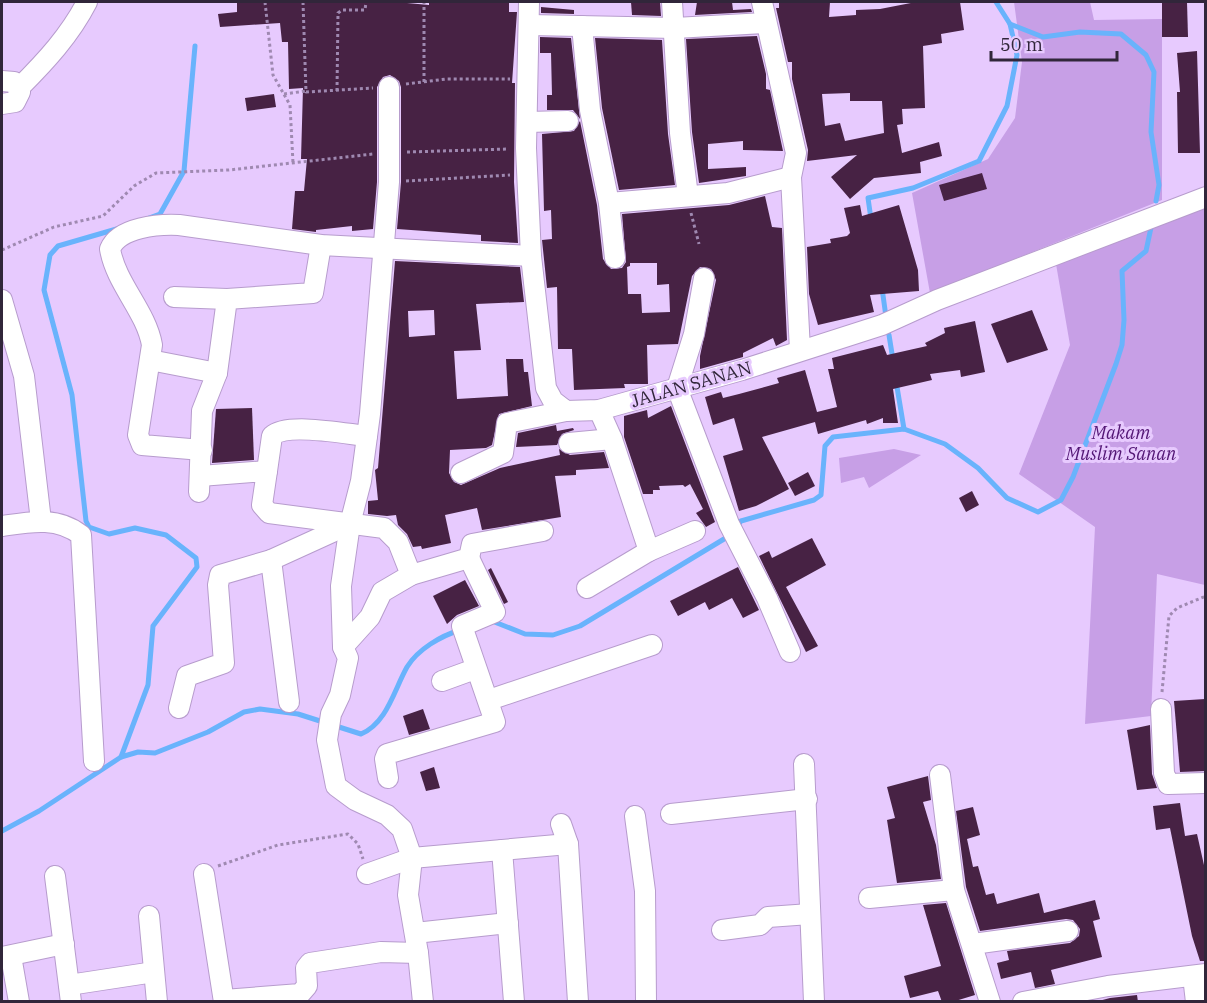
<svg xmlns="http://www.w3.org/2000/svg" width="1207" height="1003" font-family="'IBM Plex Serif',serif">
<rect width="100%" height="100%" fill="#e7cafe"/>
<g fill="#c79fe6">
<polygon points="1014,2 1090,2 1094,20 1162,19 1162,200 930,293 912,193 988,159 1015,118 1022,62"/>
<polygon points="1205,203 1205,585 1157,574 1151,716 1085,724 1095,527 1019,474 1070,345 1056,264"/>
<polygon points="894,449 921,455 869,488 864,477 841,483 839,458"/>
</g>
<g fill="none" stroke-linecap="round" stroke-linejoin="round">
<g stroke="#69b3fc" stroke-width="5">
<polyline points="996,2 1010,24 1043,37 1080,32 1121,34 1146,55 1154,72 1151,132 1159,185 1156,201"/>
<polyline points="149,218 160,214 184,171 195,46"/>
<polyline points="871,219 868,198 913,188 979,161 1007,106 1017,55 1010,24"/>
<polyline points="120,228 58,246 50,255 44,290 72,395 86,521 89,527 109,534 135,528 166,535 196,558 197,567 153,626 148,685 121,757"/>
<polyline points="882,288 886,317"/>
<polyline points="889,335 893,360"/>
<polyline points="896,381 904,429"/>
<polyline points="735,529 741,521 814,500 821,495 825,446 833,437 904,429 945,444 978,468 1007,498 1038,512 1061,500 1073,477 1116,364 1122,345 1124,320 1122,271 1146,251 1152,223"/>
<polyline points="492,621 525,634 553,635 580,626 729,536"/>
<path d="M2,831L39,811L121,757L138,752L155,753L208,732L244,712L260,709L298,714L361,734C387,723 394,690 407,667C418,649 441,636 460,630"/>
</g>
</g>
<g fill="#472244" fill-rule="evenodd">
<polygon points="237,2 396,2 429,5 429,2 509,2 509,12 517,12 512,83 515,83 514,182 518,243 481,241 481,235 397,229 401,182 401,87 399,81 390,75 383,77 377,87 377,182 373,229 352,231 352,226 316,230 316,232 292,229 295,191 304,191 307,159 301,159 303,88 289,89 288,42 282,42 280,23 220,27 218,14 237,12"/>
<polygon points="631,2 660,2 661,16 632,15"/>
<polygon points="697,2 732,2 733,10 751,9 752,12 695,15"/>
<path d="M779,2H830L829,17L856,15V10L880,9L916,2H960L964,30L941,34L942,43L923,46L925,108L902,109L903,124L897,125L902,153L939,142L942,156L920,162L921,173L874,178L850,199L831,177L857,155L807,161L808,150L792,79V62H788L776,8H779ZM850,93V101H882L884,133L845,141L840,123L825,126L822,94Z"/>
<polygon points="1162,2 1187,2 1188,37 1162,37"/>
<polygon points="541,7 574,10 574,14 541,13"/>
<polygon points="757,36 766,74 766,89 770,90 783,151 743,150 743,141 708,144 708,169 746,167 746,176 699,183 692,132 686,39"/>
<polygon points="540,37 571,38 580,119 573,110 547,110 547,95 552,95 551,53 540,53"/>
<polygon points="595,38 662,40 668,134 675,185 619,190 602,108"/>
<polygon points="1197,51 1200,153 1178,153 1177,92 1180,92 1177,53"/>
<polygon points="274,94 276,107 247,111 245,98"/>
<path d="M580,121L597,205L603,259L611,269L622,268L626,262L622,214L729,205L765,196L772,227L782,228L787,340L776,346L773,338L743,353V357L700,369V356L716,280L711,269L700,267L692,276L678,344L647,345L648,384H624L625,388L574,390L572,349H558L557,287L547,288L542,240L552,239L551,210L544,211L542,134L574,131ZM630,263H657V285L669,284L670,312L642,313L641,294H628L627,267L630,266Z"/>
<polygon points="982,173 987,189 944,201 939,185"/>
<polygon points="860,205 862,216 899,205 918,270 919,291 870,295 874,312 818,325 809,294 807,247 831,243 830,239 847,236 850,233 844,208"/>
<path d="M395,261L520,267L524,302L476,304L481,350L454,351L457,399L508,396L506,359H523L524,372H528L532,406L499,414L492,445L486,448L450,450L449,473L454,482L461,485L500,468L560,455L559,449L570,455L604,452L609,468L576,470V475L555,476L561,517L482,530L477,508L445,515L451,543L422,549L421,546L413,547L407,534L398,525L396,515L387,516L368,514V501L378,500L375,470L378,468ZM434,310L435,335L409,337L408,311Z"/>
<polygon points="1032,310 1048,350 1007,363 991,324"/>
<polygon points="975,321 985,372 961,377 960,370 930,374 932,380 893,389 898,423 883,423 883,418 867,424 866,420 818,434 815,422 762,437 789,489 756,506 739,511 723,456 743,450 734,418 713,425 705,397 721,392 723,398 739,394 779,383 777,378 805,370 817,412 837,407 828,369 834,369 832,358 883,345 887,355 927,346 925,343 945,333 944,328"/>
<polygon points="671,406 715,522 706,527 696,513 703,509 690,484 685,487 683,485 659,486 660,490 653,490 653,494 643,494 624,437 624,416 647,410 648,418"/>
<polygon points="252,408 254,460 212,463 216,409"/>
<polygon points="556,425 557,431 573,428 574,430 562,434 557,445 516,447 518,433"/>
<polygon points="808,472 815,486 795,496 788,483"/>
<polygon points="972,491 979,505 966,512 959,498"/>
<polygon points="812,538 826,565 786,587 818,646 806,652 759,556 769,551 772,558"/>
<polygon points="738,567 759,610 743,618 732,598 709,610 705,602 678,616 670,601"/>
<polygon points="491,568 508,602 504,604 488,570"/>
<polygon points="465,580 479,606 457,615 447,624 433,596"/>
<polygon points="1205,699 1206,771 1180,772 1174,701"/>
<polygon points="423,709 430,729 409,735 403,716"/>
<polygon points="1150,725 1152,774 1157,788 1137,790 1127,730"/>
<polygon points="434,767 440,788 426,791 420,772"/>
<polygon points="928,776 931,800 923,802 936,845 941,879 897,883 887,820 895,818 887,787"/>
<polygon points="1180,803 1185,836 1197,834 1206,874 1206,961 1200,961 1192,936 1170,828 1156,830 1153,806"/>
<polygon points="973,807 980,835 967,839 973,867 978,866 986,895 994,893 997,904 1039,893 1044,913 1095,900 1100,919 1093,921 1102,957 1051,970 1055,984 1035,988 1031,972 1001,979 997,963 1009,960 1007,951 1070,943 1079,936 1080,929 1073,920 1066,919 980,931 966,887 956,811"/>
<polygon points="946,903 975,995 952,1002 942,1002 938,991 910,998 904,976 941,966 923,905"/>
<polygon points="1137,995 1138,1002 1095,1002 1110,998"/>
</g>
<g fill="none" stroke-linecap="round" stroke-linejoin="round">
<g stroke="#b79ccd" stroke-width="22">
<g id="street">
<polyline points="529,2 526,148 531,256 546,388 553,401 566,411 599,410 742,370 882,325 937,300 1206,197"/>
<polyline points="672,2 680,133 688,196"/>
<polyline points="762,2 796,153 791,177 800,350"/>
<polyline points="530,25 675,28 766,23"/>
<polyline points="582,26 590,110 609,203 615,258"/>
<polyline points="2,81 14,82 20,92 15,102 2,104"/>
<polyline points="389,87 389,182 370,414 361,481 350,524 341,586 343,647 348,658 340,695 331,714 327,740 336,786 355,800 387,815 402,829 412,858 408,895 418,953 423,1002"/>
<path d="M19,88C46,61 70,35 87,2"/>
<polyline points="527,122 568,121"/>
<polyline points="609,203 728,193 791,177"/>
<polyline points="704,278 694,334 677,388 729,524 767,598 790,652"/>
<polyline points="174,297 227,299"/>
<polyline points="2,300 24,376 41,521"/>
<polyline points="150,360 217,373"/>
<polyline points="599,410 612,439 649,551 695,531"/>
<polyline points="569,443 612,439"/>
<path d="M202,450L142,445L138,435L152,345C146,311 116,284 110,249C119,227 159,224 179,225L321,245L531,256"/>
<path d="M267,471L272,436C287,422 346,434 367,436"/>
<polyline points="461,473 503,453 507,423 566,411"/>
<polyline points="200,476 267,471 262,505 269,513 384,528 398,542 411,575 382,592 370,617 343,647"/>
<polyline points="199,492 202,411 217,373 227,299 313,293 321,245"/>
<path d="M2,526C29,522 57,516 81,535L94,761"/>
<polyline points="411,575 469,558 472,544 543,531"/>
<polyline points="587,588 649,551"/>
<polyline points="442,681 475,669"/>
<polyline points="489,700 652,645"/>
<polyline points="289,702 271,560 350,524"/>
<polyline points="179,708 187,676 224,663 218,585 220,575 271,560"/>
<polyline points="1161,709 1164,773 1168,784 1206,783"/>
<polyline points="804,764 814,1002"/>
<polyline points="940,775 954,890 990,1002"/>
<polyline points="388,778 385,759 387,754 495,722 462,626 495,612 469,558"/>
<polyline points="671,814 807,799"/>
<polyline points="635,816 645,891 646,1002"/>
<polyline points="561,824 568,844 578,1002"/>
<polyline points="502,850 514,1002"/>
<polyline points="204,874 224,1002"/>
<polyline points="367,874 412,858 568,844"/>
<polyline points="55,876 71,1002"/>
<polyline points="869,898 954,890"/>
<polyline points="149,916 157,1002"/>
<polyline points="722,930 760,925 768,917 810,914"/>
<polyline points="415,933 508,923"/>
<polyline points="973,944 1068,931"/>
<polyline points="11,956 19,1002"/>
<polyline points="2,957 64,944"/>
<polyline points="1193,976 1196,1002"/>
<polyline points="69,985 154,972"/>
<polyline points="224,1000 300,994 307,986 306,968 310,963 381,952 418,953"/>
<polyline points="1023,1002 1108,986 1206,974"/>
</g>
</g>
<g stroke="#9f89b1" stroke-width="3" stroke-dasharray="3 3" stroke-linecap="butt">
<polyline points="265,2 273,75 290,105 293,163"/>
<polyline points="303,2 306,92 373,88"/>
<polyline points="424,82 424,2"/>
<polyline points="406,84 446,79 510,79"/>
<polyline points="337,91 338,13 342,10 365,10 366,2"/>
<polyline points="284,94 306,91"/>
<polyline points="407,152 508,149"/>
<polyline points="406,181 510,175"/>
<polyline points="691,213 699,244"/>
<polyline points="2,250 54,227 103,216 134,186 156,173 229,170 373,154"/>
<polyline points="1162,692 1169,616 1177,608 1206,596"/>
<polyline points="218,866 278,845 348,834 358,844 363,859"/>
</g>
<use href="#street" stroke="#fff" stroke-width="20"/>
</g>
<g text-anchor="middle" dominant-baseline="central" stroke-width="6" stroke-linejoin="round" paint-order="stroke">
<g font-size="18" fill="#31263a" stroke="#e7cafe">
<text transform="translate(691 384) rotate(-16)">JALAN SANAN</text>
</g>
<g font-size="18" font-style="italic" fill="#541776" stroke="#e7cafe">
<text x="1121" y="432">Makam<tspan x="1121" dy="21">Muslim Sanan</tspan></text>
</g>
</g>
<rect width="1207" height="1003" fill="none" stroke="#31263a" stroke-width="6"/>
<path d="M991 51v9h126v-9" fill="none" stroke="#31263a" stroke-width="3"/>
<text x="1000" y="51" font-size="18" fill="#31263a" stroke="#e7cafe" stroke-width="4.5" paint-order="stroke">50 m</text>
</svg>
